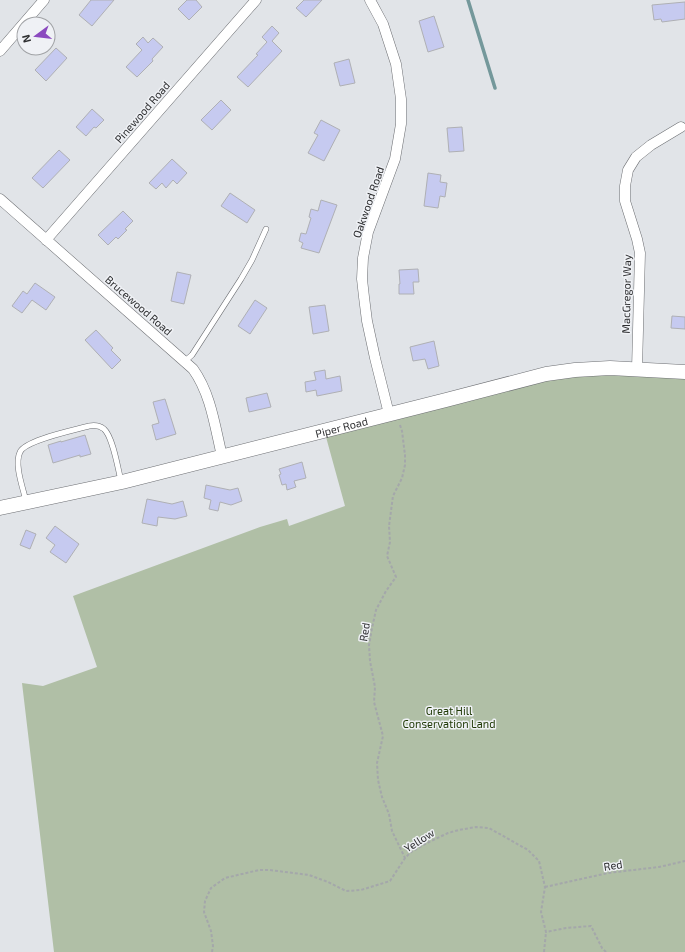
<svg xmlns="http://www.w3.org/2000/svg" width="685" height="952" viewBox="0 0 685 952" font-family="'Exo 2',sans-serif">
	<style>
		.green { fill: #b0bfa6 }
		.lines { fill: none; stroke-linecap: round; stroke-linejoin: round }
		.stream { stroke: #74989b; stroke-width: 3.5 }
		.building { fill: #c6caf0; stroke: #afb0b4 }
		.lane-casing { stroke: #6d6f73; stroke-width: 6 }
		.street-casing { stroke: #6d6f73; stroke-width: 11 }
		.secondary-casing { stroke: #6d6f73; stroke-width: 15 }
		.path { stroke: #a4a7aa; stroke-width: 2; stroke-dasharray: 3 2; stroke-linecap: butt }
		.lane { stroke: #fff; stroke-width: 5 }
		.street { stroke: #fff; stroke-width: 10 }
		.secondary { stroke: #fff; stroke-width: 14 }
		.labels { text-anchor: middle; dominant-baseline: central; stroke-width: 3; stroke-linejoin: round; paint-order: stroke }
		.street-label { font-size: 11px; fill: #2d2e30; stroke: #eff1f5 }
		.park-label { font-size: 11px; fill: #203a06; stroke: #eff1f5 }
	</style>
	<rect width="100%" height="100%" fill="#e1e4e8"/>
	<!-- green -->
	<path class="green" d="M609 372 685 378V952H54L22 683 43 686 97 667 73 596 260 527 287 519 289 526 345 506 326 437 560 377Z"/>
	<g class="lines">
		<!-- stream -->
		<path class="stream" d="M468 0 495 88"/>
	</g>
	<!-- building -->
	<g class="building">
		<path d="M91 0H114L92 26 79 15Z"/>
		<path d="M187 0H196L202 7 189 20 178 9Z"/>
		<path d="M304 0H322L306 17 296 8Z"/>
		<path d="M685 2V19L662 22 661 19 654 20 652 5Z"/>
		<path d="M434 16 444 47 428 52 419 21Z"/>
		<path d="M272 26 279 33 272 41 282 51 248 87 237 77 258 55 256 54 267 42 262 37Z"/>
		<path d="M143 37 148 43 153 38 163 47 152 59 153 61 137 77 126 67 142 50 136 44Z"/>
		<path d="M56 48 67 58 46 81 35 70Z"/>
		<path d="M349 59 355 83 340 86 334 63Z"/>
		<path d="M221 100 231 110 212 130 201 120Z"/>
		<path d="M92 109 104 120 96 128 94 127 86 136 76 127Z"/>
		<path d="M321 120 340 130 324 161 308 153 318 135 314 133Z"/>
		<path d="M462 127 464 151 449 152 447 128Z"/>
		<path d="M59 150 70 160 43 188 32 178Z"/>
		<path d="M172 159 187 173 177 184 173 180 166 188 162 183 156 189 149 183Z"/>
		<path d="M428 173 441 175 440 182 447 183 445 197 440 196 438 208 424 206Z"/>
		<path d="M230 193 255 210 247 223 221 206Z"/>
		<path d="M321 200 337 205 319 253 301 248 303 243 299 241 301 233 306 234 311 218 309 217 311 209 318 211Z"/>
		<path d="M123 211 133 221 125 229 127 230 118 239 116 237 108 245 98 235Z"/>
		<path d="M418 269 419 282H413L414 294H399V284H400L399 270Z"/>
		<path d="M177 272 191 275 184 304 171 301Z"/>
		<path d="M35 283 55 297 46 310 32 300 22 313 12 306 23 291 27 294Z"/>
		<path d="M255 300 267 308 250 334 238 326Z"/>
		<path d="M325 305 329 331 313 334 309 307Z"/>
		<path d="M672 316 685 317V329L671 328Z"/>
		<path d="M96 330 113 348 111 350 121 360 112 369 85 340Z"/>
		<path d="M434 341 439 366 428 369 425 359 413 361 410 347Z"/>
		<path d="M325 370 326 379 340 376 342 391 317 396 316 390 306 392 305 382 316 380 314 372Z"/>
		<path d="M267 393 271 407 249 412 246 398Z"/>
		<path d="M165 399 176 434 156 440 152 425 159 423 153 402Z"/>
		<path d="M85 435 91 454 80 457V455L53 463 48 445 61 441V442Z"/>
		<path d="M302 462 306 478 294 481 296 487 287 490 286 484 282 485 279 475 281 474 279 469Z"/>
		<path d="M206 485 230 490 238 488 242 501 231 505 220 502 218 511 209 509 211 500 204 498Z"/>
		<path d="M147 499 172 504 183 501 187 516 175 519 158 517 157 526 142 523Z"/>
		<path d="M55 526 79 544 66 563 50 552 55 545 46 538Z"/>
		<path d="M26 530 36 534 30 549 20 545Z"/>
	</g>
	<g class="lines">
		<!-- lane casing -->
		<g class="lane-casing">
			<g id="lane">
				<path d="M185 361 192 355 241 279 252 260 266 229"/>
				<path d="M26 501C23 488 14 465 20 452 25 440 75 430 89 426 94 425 99 425 104 429 113 437 118 469 121 481"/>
			</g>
		</g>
		<!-- street casing -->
		<g class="street-casing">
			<g id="street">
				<path d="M370 0 383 24 396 64 401 99V124L395 159 368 232 363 258 362 279 364 297 367 321 375 358 389 414"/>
				<path d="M0 51 44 0"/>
				<path d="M0 199 193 369C211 394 215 427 222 456"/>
				<path d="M46 240 256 0"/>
				<path d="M637 369 640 253 637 239 625 201V186L628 170 636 157 651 145 681 127"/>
			</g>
		</g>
		<!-- secondary casing -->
		<g class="secondary-casing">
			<g id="secondary">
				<path id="s1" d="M0 508 122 482 446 400 546 374 575 370 610 368 685 372"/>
			</g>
		</g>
		<!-- path -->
		<g class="path">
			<path d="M400 425 402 431 405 455V465L402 478 393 496 389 526 390 542 387 556 396 577 386 591 376 610 372 628 369 645 370 661 375 687 374 702 383 736 377 763 378 780 382 797 389 814 392 831 405 858"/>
			<path d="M545 887 608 873 659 867 685 861"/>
			<path d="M212 952 213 946 211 931 204 912 205 901 211 888 225 878 259 870H270L309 875 328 882 346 891 361 890 390 881 405 858 411 852 429 842 448 833 459 830 476 827 489 828 528 850 539 861 545 887 541 912 546 932 566 928 591 926 602 948 606 952"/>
			<path d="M544 952 546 932"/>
		</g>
		<!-- lane -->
		<use href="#lane" class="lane"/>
		<!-- street -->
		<use href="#street" class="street"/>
		<!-- secondary -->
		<use href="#secondary" class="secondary"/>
	</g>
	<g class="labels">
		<!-- street labels -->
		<g class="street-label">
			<text transform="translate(142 112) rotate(-49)">Pinewood Road</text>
			<text transform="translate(368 202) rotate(-71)">Oakwood Road</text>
			<text transform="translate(626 294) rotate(-89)">MacGregor Way</text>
			<text transform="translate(139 305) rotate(41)">Brucewood Road</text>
			<text stroke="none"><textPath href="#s1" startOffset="351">Piper Road</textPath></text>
			<text transform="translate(364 632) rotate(-81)">Red</text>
			<text transform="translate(419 840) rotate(-32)">Yellow</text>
			<text transform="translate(613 865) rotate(-9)">Red</text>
		</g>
		<!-- park labels -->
		<g class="park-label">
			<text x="449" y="710">Great Hill<tspan x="449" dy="13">Conservation Land</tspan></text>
		</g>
	</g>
	<!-- north arrow -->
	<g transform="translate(36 36) rotate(255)"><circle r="19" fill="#eff1f5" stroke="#a1a3a6"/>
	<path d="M0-3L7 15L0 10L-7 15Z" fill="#8b4abf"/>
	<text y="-6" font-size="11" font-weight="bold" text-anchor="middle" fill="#2d2e30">N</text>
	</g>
</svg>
